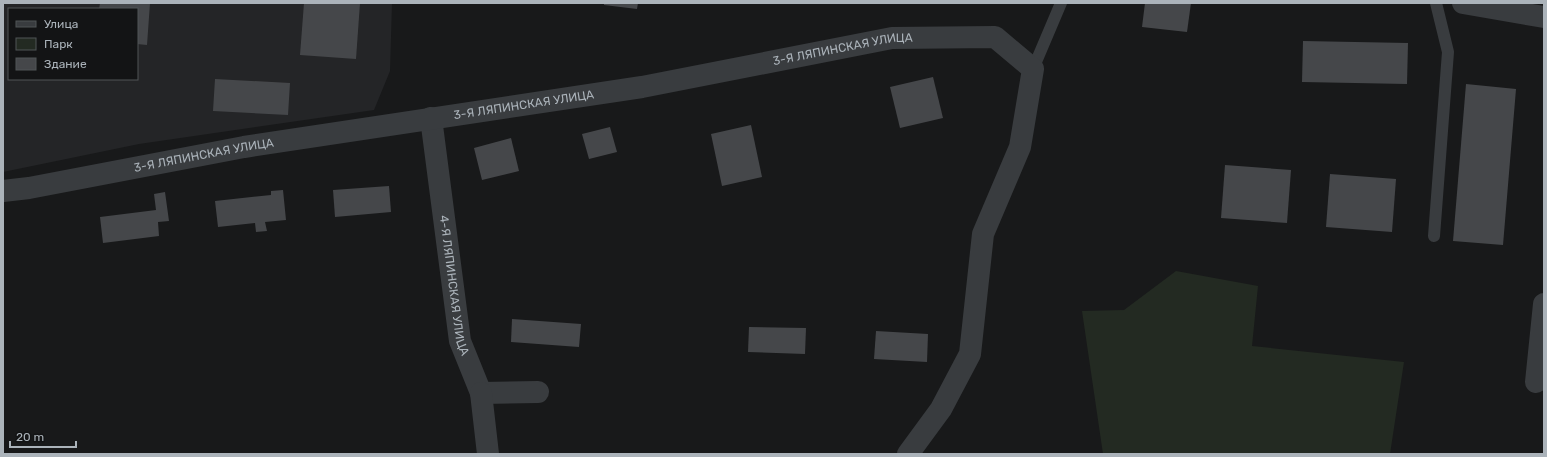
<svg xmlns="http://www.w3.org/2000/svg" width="1547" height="457" viewBox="0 0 1547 457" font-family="Rubik,sans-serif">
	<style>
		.built { fill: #242527; fill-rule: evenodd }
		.green { fill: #232a22 }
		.building { fill: #45474a }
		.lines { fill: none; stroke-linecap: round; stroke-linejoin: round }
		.service { stroke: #393c3f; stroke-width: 12 }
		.minor { stroke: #393c3f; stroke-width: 22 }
		.labels { text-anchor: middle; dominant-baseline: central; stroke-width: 3; stroke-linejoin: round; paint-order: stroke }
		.street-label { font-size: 12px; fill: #abb3ba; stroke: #131415 }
	</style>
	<rect width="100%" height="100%" fill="#18191a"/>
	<!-- built -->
	<path class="built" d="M3 3H392L390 71 374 110 139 144 3 172ZM9 9H137V79H9Z"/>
	<!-- green -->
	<path class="green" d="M1176 271 1258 286 1252 346 1404 362 1390 454H1103L1082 311 1124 310Z"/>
	<!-- building -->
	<g class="building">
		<path d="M100 3H150L147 45 137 44V9H99Z"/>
		<path d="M304 3H360L356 59 300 55Z"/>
		<path d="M604 3H638L637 9 604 5Z"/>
		<path d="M1145 3H1191L1187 32 1142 27Z"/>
		<path d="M1303 41 1408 43 1407 84 1302 82Z"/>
		<path d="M933 77 943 118 900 128 890 87Z"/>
		<path d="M215 79 290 83 288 115 213 111Z"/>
		<path d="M1466 84 1516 89 1503 245 1453 241Z"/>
		<path d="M751 125 762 177 722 186 711 134Z"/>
		<path d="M610 127 617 152 589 159 582 134Z"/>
		<path d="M511 138 519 171 482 180 474 148Z"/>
		<path d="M1225 165 1291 170 1287 223 1221 218Z"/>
		<path d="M1330 174 1396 179 1392 232 1326 227Z"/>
		<path d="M389 186 391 212 335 217 333 190Z"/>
		<path d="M283 190 286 220 265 222 267 231 256 232 255 223 218 227 215 201 271 195V191Z"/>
		<path d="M165 192 169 221 158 222 159 236 103 243 100 217 156 210 154 194Z"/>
		<path d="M512 319 581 324 579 347 511 342Z"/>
		<path d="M749 327 806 328 805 354 748 352Z"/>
		<path d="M876 331 928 334 927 362 874 359Z"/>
	</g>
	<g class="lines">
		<!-- service -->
		<g class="service">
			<path d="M1033 69 1061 3"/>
			<path d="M1434 236 1448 52 1436 3"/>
		</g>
		<!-- minor -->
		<g class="minor">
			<path d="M1463 3 1544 17"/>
			<path id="s1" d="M431 118 460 341 481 393 538 392"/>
			<path id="s2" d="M3 191 29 188 244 147 642 87 892 38 995 37 1033 69 1020 147 983 234 970 354 941 409 908 454"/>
			<path d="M1536 382 1544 304"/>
			<path d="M481 393 488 454"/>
		</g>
	</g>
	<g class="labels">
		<!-- street labels -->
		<g class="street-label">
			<text stroke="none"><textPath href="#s2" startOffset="852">3-Я ЛЯПИНСКАЯ УЛИЦА</textPath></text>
			<text stroke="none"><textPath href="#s2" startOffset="528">3-Я ЛЯПИНСКАЯ УЛИЦА</textPath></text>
			<text stroke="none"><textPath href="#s2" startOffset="204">3-Я ЛЯПИНСКАЯ УЛИЦА</textPath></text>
			<text stroke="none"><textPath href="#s1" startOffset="169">4-Я ЛЯПИНСКАЯ УЛИЦА</textPath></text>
		</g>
	</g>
	<!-- border -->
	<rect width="1547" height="457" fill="none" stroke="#abb3ba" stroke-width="8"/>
	<!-- legend -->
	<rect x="8" y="8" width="130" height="72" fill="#131415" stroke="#505457"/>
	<rect x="16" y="21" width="20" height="6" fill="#393c3f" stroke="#505457"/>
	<text x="44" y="28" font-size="12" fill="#abb3ba">Улица</text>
	<rect x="16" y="38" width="20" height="12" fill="#232a22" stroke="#505457"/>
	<text x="44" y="48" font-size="12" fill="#abb3ba">Парк</text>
	<rect x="16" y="58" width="20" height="12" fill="#45474a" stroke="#505457"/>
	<text x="44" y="68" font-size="12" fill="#abb3ba">Здание</text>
	<!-- scale -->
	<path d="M10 441v6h66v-6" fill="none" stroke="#abb3ba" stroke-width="2"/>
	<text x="16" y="441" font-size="12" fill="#abb3ba" stroke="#131415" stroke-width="3" paint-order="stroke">20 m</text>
</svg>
